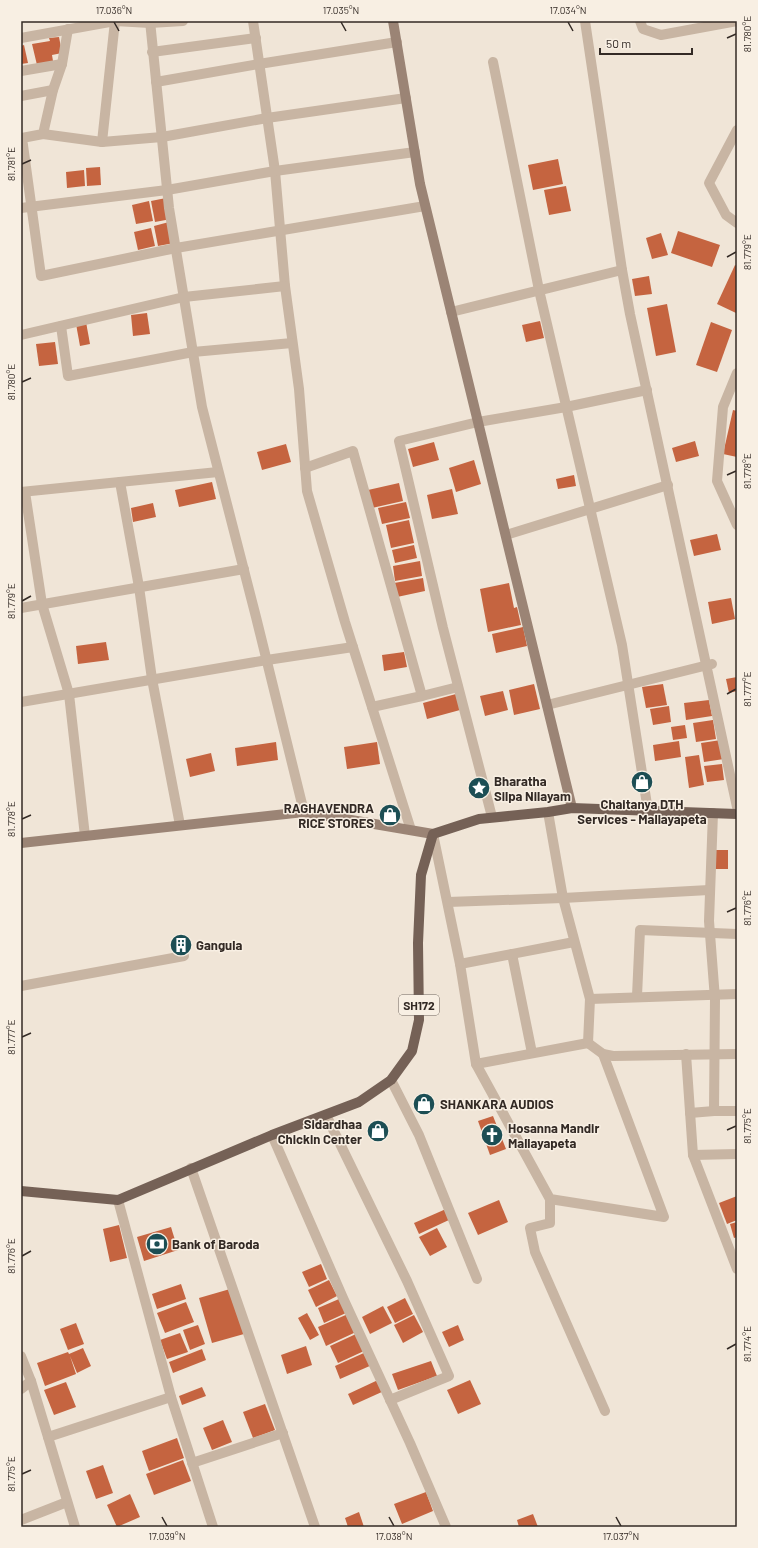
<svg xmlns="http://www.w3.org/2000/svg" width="758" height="1548" viewBox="0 0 758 1548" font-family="Barlow,sans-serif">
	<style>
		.building { fill: #c56440 }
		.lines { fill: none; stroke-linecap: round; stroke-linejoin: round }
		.street { stroke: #c8b5a3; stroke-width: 10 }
		.secondary { stroke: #9b8475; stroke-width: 10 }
		.primary { stroke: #756156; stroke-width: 10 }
		.ticks { fill: none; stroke: #332a25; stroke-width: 1.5 }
		.labels { text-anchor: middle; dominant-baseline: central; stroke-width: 3; stroke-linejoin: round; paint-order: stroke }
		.shield { fill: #f8efe3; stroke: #6e655e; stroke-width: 1 }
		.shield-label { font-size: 12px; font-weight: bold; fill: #332a25 }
		.poi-label { font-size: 13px; font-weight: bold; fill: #332a25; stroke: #f8efe3; text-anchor: start }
		.neatline { fill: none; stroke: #332a25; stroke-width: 1.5 }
		.ticks-label { font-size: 10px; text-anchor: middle; fill: #332a25 }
	</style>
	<rect width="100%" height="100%" fill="#f0e5d7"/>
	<!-- building -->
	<g class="building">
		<path d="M59 37 62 53 52 55 53 61 37 65 32 44 50 41 49 38Z"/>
		<path d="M24 45 28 63 21 64V46Z"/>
		<path d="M558 159 563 184 533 190 528 165Z"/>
		<path d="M100 167 101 185 87 186 86 168Z"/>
		<path d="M84 170 85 186 67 188 66 172Z"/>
		<path d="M566 186 571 211 549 215 544 190Z"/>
		<path d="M166 198 171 219 155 222 151 201Z"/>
		<path d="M149 201 153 221 136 224 132 205Z"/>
		<path d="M169 222 174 243 158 246 154 226Z"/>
		<path d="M151 228 155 246 138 250 134 232Z"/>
		<path d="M678 231 720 245 712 267 671 253Z"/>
		<path d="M661 233 668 255 652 259 646 238Z"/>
		<path d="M735 265 737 266V310L736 313 717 304Z"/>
		<path d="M649 276 652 294 635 296 632 279Z"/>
		<path d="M667 304 676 352 656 356 647 308Z"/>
		<path d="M147 313 150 334 133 336 131 315Z"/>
		<path d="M540 321 544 338 526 342 522 325Z"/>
		<path d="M86 322 90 344 80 346 76 324Z"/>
		<path d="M711 322 732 330 717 372 696 365Z"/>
		<path d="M55 342 58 364 39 366 36 344Z"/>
		<path d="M733 410 737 411V457L723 454Z"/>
		<path d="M695 441 699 456 676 462 672 448Z"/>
		<path d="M434 442 439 460 413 467 408 449Z"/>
		<path d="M286 444 291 462 262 470 257 452Z"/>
		<path d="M474 460 481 484 456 492 449 468Z"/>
		<path d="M574 475 576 486 558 489 556 479Z"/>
		<path d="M212 482 216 499 179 507 175 490Z"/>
		<path d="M399 483 403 501 372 508 368 490Z"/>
		<path d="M452 489 458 514 432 519 427 495Z"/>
		<path d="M406 502 410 518 382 524 378 508Z"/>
		<path d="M153 503 156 517 133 522 131 508Z"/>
		<path d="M409 520 414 543 391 548 386 525Z"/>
		<path d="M717 534 721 550 694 556 690 540Z"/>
		<path d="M414 545 417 558 395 563 392 550Z"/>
		<path d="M420 561 422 576 395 581 393 566Z"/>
		<path d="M423 578 425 591 397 597 394 583Z"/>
		<path d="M509 583 514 608 517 607 521 625 488 632 480 589Z"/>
		<path d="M731 598 735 619 712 624 708 602Z"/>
		<path d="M523 627 527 646 496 653 492 634Z"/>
		<path d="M106 642 109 660 78 664 76 646Z"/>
		<path d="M404 652 407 667 384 671 382 655Z"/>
		<path d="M737 677V691L729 693 726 679Z"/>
		<path d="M534 684 540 709 514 715 509 690Z"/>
		<path d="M663 684 667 705 646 708 642 687Z"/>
		<path d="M503 691 508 710 485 716 480 696Z"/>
		<path d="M456 694 460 710 427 719 423 703Z"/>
		<path d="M709 700 712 716 686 720 684 703Z"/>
		<path d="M669 706 671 722 653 725 650 709Z"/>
		<path d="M713 720 716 739 696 742 693 723Z"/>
		<path d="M685 725 687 738 673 740 671 727Z"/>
		<path d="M721 740 724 759 704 762 701 743Z"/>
		<path d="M679 741 681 757 655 761 653 745Z"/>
		<path d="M276 742 278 760 237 766 235 748Z"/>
		<path d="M377 742 380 764 347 769 344 747Z"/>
		<path d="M211 753 215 771 190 777 186 759Z"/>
		<path d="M699 755 704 785 689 788 685 757Z"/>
		<path d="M722 764 724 780 707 782 704 766Z"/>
		<rect x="713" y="850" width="15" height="19"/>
		<path d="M176 938H185L186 953 178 952Z"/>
		<path d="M493 1116 506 1149 490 1155 478 1121Z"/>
		<path d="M737 1196V1220L727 1224 719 1203Z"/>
		<path d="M499 1200 508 1222 478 1235 468 1213Z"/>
		<path d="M446 1209 451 1219 419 1234 414 1223Z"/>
		<path d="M737 1222V1237L734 1238 730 1224Z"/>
		<path d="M119 1225 127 1258 110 1262 103 1229Z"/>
		<path d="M171 1227 178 1250 144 1261 137 1237Z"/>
		<path d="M437 1228 447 1247 430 1256 419 1237Z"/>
		<path d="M321 1264 327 1279 309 1287 302 1272Z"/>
		<path d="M329 1280 337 1296 316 1307 308 1290Z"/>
		<path d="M181 1284 186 1299 157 1309 152 1294Z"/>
		<path d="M230 1289 244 1334 212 1343 199 1298Z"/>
		<path d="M405 1298 413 1314 395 1323 387 1307Z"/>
		<path d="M339 1299 346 1313 324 1323 318 1308Z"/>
		<path d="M186 1302 194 1322 165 1333 157 1313Z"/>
		<path d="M383 1306 392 1323 370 1334 362 1317Z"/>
		<path d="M307 1313 319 1335 310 1340 298 1318Z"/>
		<path d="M348 1314 356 1332 326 1346 318 1327Z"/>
		<path d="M414 1315 423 1332 403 1343 394 1325Z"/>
		<path d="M76 1323 84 1344 68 1350 60 1329Z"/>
		<path d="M198 1325 205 1344 190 1350 183 1330Z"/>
		<path d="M458 1325 464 1340 449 1347 442 1332Z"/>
		<path d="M180 1333 188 1352 167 1359 160 1340Z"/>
		<path d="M356 1334 364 1351 338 1363 330 1346Z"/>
		<path d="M306 1346 312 1365 287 1374 281 1355Z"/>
		<path d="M83 1348 91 1366 77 1373 70 1356 76 1374 45 1386 37 1363 68 1352 69 1354Z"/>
		<path d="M202 1349 206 1360 173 1373 169 1362Z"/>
		<path d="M366 1352 372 1365 340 1379 335 1366Z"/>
		<path d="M431 1361 437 1376 398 1390 392 1374Z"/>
		<path d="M378 1380 384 1391 353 1405 348 1394Z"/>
		<path d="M470 1380 481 1404 458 1414 447 1390Z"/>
		<path d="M66 1382 76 1407 54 1415 44 1390Z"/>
		<path d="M202 1387 206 1396 182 1405 179 1396Z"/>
		<path d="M265 1404 275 1430 253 1438 243 1412Z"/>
		<path d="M223 1420 232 1442 212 1450 203 1428Z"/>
		<path d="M177 1438 184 1458 149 1471 142 1451Z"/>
		<path d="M183 1460 191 1481 154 1495 146 1474Z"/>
		<path d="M103 1465 113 1493 96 1499 86 1471Z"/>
		<path d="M426 1492 433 1511 402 1524 394 1504Z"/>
		<path d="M130 1494 140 1517 117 1527 107 1505Z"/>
		<path d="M359 1512 364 1527H348L345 1518Z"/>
		<path d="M533 1514 538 1527H519L517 1520Z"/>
	</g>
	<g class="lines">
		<!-- street -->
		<g class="street">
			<path d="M150 21 169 208 202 407 256 617 304 812"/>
			<path d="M253 21 275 171 285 286 299 389 307 491 345 622 411 830"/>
			<path d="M585 21 622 270 630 314 737 807"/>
			<path d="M640 21 643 29 661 35 737 21"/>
			<path d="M68 29 62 64 53 90 43 134 22 138 41 276 176 248 425 206"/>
			<path d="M21 38 115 21 150 23 183 21"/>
			<path d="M152 52 256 38"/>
			<path d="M493 62 539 290 622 645 648 811"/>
			<path d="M21 71 62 64"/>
			<path d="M156 82 259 64 397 42"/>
			<path d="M21 96 53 90"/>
			<path d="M737 130 709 183 726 215 737 223"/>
			<path d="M43 134 102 142 162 137 267 118 406 98"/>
			<path d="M102 142 115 21"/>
			<path d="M21 208 167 190 275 171 415 152"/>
			<path d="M451 312 622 270"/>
			<path d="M61 326 68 376 193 352 292 343"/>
			<path d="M21 335 184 297 285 286"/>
			<path d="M737 373 723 407 717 481 737 525"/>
			<path d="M305 468 353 451 422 696 372 707"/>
			<path d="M120 482 139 587 152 679 180 825"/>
			<path d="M21 492 218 472"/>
			<path d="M25 492 42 604 69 694 85 836"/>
			<path d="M506 535 668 485"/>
			<path d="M21 608 244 569"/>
			<path d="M422 696 458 687"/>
			<path d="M21 702 267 660 353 647"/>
			<path d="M547 705 712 664"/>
			<path d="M713 813 709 921 715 999 714 1111"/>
			<path d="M492 817 443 628 399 441 478 422 566 407 647 390"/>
			<path d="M433 834 460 964 476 1064 588 1043 590 999 563 898 548 812"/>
			<path d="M448 902 563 898 709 890"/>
			<path d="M512 954 532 1053"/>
			<path d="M460 964 574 942"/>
			<path d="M21 986 184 956"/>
			<path d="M637 996 640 930 737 934"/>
			<path d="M590 999 737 994"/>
			<path d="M588 1043 603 1054 613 1056 737 1054"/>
			<path d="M686 1054 693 1155 737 1269"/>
			<path d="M476 1064 550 1199 664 1217 603 1054"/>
			<path d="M391 1080 419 1135 477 1279"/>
			<path d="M690 1113 714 1111H737"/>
			<path d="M326 1115 407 1281 449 1376 390 1400"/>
			<path d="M272 1135 343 1298 410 1443 446 1527"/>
			<path d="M693 1155 737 1154"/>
			<path d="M191 1168 315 1527"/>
			<path d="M550 1199V1223L530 1228 535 1252 605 1411"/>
			<path d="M118 1200 171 1397 213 1527"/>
			<path d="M21 1356 31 1381"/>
			<path d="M21 1389 31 1381 48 1437"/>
			<path d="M192 1463 283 1433"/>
			<path d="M21 1520 67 1502"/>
			<path d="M75 1527 48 1437 171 1397"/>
		</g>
		<!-- secondary -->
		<g class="secondary">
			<path d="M393 21 420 184 572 808"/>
			<path d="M21 843 304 812 433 834"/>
		</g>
		<!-- primary -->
		<path class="primary" d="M21 1191 118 1200 272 1135 359 1102 391 1080 412 1051 419 1020 418 943 421 875 433 834 479 819 548 812 572 808 737 814"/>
	</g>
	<!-- ticks -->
	<path class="ticks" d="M114 22 119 31M341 22 346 31M568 22 573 31M727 38 736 34M22 164 31 160M727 257 736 252M22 382 31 378M727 475 736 471M22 601 31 596M727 694 736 689M22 819 31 815M727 912 736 908M22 1037 31 1033M727 1130 736 1126M22 1256 31 1251M727 1349 736 1344M22 1474 31 1470M162 1517 167 1526M389 1517 394 1526M616 1517 621 1526"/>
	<!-- icons -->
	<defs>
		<g id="shop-disc" transform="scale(1.15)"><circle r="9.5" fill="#1c4e54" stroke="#f8efe3"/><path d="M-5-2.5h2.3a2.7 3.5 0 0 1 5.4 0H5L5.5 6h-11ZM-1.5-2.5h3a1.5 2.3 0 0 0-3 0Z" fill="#fff"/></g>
		<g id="sight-disc" transform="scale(1.15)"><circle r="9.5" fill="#1c4e54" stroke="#f8efe3"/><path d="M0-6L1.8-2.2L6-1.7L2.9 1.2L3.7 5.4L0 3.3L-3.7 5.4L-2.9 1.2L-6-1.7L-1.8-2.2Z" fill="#fff"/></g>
		<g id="building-disc" transform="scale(1.15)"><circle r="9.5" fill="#1c4e54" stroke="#f8efe3"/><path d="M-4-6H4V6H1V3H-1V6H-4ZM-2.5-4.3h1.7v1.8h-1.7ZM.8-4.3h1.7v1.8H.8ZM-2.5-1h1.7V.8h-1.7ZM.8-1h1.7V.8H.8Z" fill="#fff"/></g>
		<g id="church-disc" transform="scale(1.15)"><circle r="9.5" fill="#1c4e54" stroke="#f8efe3"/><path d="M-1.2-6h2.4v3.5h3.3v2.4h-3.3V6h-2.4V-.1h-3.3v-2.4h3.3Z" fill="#fff"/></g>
		<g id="bank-disc" transform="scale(1.15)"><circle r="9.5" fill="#1c4e54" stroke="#f8efe3"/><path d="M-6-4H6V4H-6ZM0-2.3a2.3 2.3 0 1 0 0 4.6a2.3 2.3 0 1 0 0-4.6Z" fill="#fff"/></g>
	</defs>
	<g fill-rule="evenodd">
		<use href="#shop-disc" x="642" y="782"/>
		<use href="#sight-disc" x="479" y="788"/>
		<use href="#shop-disc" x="390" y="815"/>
		<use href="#building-disc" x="181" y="945"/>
		<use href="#shop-disc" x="424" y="1104"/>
		<use href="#shop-disc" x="378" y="1131"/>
		<use href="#church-disc" x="492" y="1135"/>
		<use href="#bank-disc" x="157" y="1244"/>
	</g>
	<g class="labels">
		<!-- shield labels -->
		<rect class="shield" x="399" y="995" width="40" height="20" rx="3"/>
		<g class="shield-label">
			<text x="419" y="1005">SH172</text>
		</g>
		<!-- poi labels -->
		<g class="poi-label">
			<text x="494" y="781">Bharatha<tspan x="494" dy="15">Silpa Nilayam</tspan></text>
			<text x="642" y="804" text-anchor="middle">Chaitanya DTH<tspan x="642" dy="15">Services - Mallayapeta</tspan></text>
			<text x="374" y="808" text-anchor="end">RAGHAVENDRA<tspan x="374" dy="15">RICE STORES</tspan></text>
			<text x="196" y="945">Gangula</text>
			<text x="440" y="1104">SHANKARA AUDIOS</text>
			<text x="362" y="1124" text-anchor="end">Sidardhaa<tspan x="362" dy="15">Chickin Center</tspan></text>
			<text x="508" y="1128">Hosanna Mandir<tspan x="508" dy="15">Mallayapeta</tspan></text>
			<text x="172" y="1244">Bank of Baroda</text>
		</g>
	</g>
	<!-- border -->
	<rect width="758" height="1548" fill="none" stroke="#f8efe3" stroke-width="44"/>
	<!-- scale -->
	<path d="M600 48v6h92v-6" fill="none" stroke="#332a25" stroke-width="2"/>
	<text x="606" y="48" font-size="12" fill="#332a25" stroke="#f8efe3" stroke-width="3" paint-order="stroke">50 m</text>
	<rect x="22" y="22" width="714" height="1504" class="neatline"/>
	<g class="ticks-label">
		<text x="114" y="14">17.036°N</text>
		<text x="341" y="14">17.035°N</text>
		<text x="568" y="14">17.034°N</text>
		<text transform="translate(747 34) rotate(-90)" y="4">81.780°E</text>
		<text transform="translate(11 164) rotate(-90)" y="4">81.781°E</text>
		<text transform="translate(747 252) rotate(-90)" y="4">81.779°E</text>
		<text transform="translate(11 382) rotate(-90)" y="4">81.780°E</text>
		<text transform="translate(747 471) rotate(-90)" y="4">81.778°E</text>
		<text transform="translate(11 601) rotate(-90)" y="4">81.779°E</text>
		<text transform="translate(747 689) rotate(-90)" y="4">81.777°E</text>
		<text transform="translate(11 819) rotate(-90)" y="4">81.778°E</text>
		<text transform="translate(747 908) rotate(-90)" y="4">81.776°E</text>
		<text transform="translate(11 1037) rotate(-90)" y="4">81.777°E</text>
		<text transform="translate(747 1126) rotate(-90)" y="4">81.775°E</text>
		<text transform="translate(11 1256) rotate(-90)" y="4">81.776°E</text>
		<text transform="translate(747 1344) rotate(-90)" y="4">81.774°E</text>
		<text transform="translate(11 1474) rotate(-90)" y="4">81.775°E</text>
		<text x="167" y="1540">17.039°N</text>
		<text x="394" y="1540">17.038°N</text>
		<text x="621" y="1540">17.037°N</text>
	</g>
</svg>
